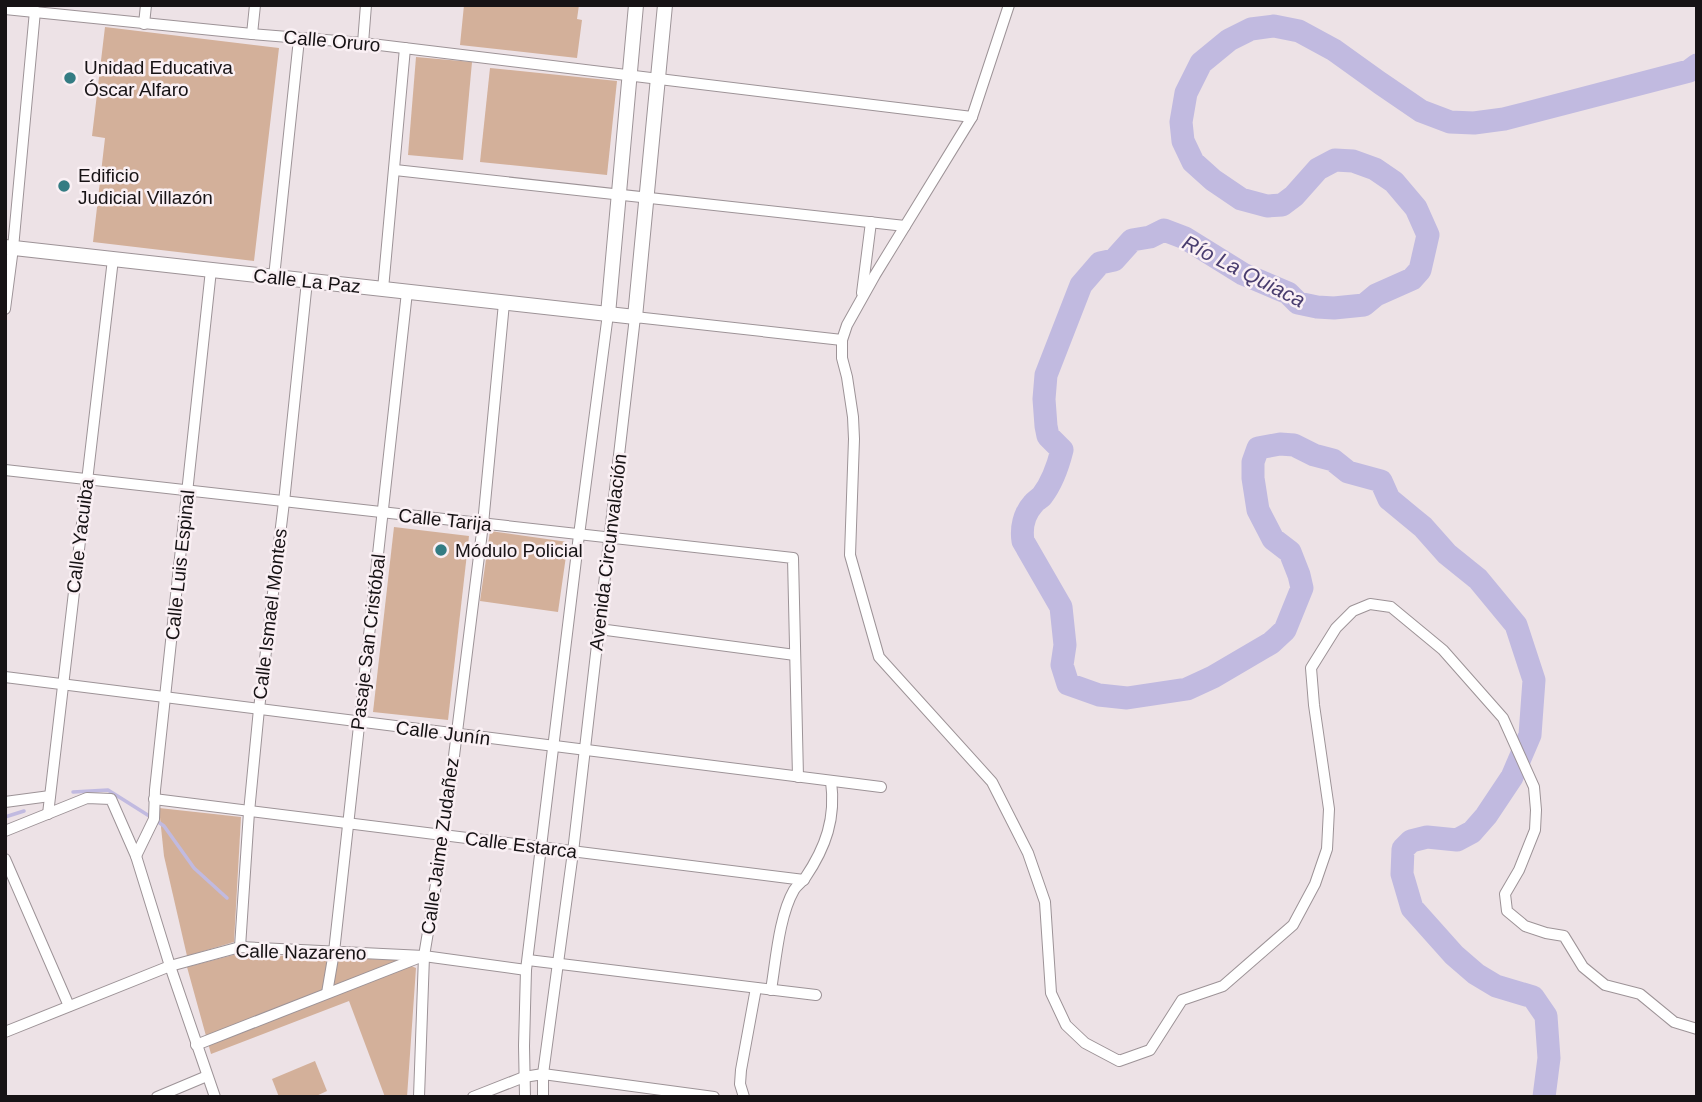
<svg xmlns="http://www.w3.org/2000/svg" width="1702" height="1102" viewBox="0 0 1702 1102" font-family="Arial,sans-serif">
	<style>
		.green { fill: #d3b09a }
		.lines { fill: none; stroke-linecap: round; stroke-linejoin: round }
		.stream { stroke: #c1bae0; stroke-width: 3.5 }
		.river { stroke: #c1bae0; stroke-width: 23 }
		.minor-casing { stroke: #9d9397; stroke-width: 12 }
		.tertiary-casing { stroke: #9d9397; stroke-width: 16 }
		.minor { stroke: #fff; stroke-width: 10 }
		.tertiary { stroke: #fff; stroke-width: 14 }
		.poi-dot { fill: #347c83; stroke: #faf0f4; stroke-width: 2.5 }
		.labels { text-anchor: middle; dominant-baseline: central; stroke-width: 5; stroke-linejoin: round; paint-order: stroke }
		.street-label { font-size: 19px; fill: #171315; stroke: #faf0f4 }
		.poi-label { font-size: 19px; fill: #171315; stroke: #faf0f4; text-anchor: start }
		.water-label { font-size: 21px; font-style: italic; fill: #483c6e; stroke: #faf0f4 }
	</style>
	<rect width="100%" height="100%" fill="#ede2e6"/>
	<!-- green -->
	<g class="green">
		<path d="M464 5H579L577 19 582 20 577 58 460 45Z"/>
		<path d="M105 27 279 48 254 261 93 242 105 138 92 136Z"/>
		<path d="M416 57 472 62 463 160 408 155Z"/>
		<path d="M490 68 617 81 607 175 480 162Z"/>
		<path d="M394 527 469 536 448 720 373 712Z"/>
		<path d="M490 531 568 542 558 612 480 601Z"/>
		<path d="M159 808 241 817 234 942 187 956 164 856Z"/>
		<path d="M237 954 396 960 416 968 407 1097H385L349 1001 211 1054 187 967Z"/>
		<path d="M315 1061 327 1091 314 1097H279L272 1079Z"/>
	</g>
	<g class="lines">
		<!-- stream -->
		<g class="stream">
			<path d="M73 792 108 790 154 819 164 826 194 868 227 898"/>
			<path d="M5 817 24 811"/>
		</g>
		<!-- river -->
		<path class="river" d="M1544 1097 1549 1058 1546 1016 1533 997 1496 986 1476 974 1454 955 1412 908 1402 874 1403 849 1411 841 1427 837 1457 840 1472 832 1486 816 1512 777 1530 735 1534 680 1516 625 1478 579 1447 554 1423 527 1389 499 1381 481 1348 472 1333 460 1314 455 1294 445 1280 444 1258 448 1253 462V478L1258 510 1273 539 1290 552 1299 575 1302 588 1285 630 1271 643 1213 677 1187 689 1127 698 1099 695 1068 684 1062 665 1065 645 1061 607 1023 541C1021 528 1024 514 1033 504 1035 501 1039 499 1042 496 1052 483 1058 466 1062 450L1048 436 1046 426 1044 399 1046 375 1081 285 1100 263 1114 260 1132 240 1150 237 1164 230 1185 238 1243 274 1288 293 1298 303 1317 307 1334 308 1364 305 1376 295 1412 279 1420 270 1428 235 1416 208 1394 182 1375 169 1353 161 1335 160 1318 169 1294 196 1282 205 1267 206 1241 199 1213 180 1193 162 1183 141 1181 122 1186 93 1201 63 1229 40 1251 29 1274 26 1299 31 1334 50 1380 83 1421 111 1450 122 1474 123 1504 119 1689 71 1697 65"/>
		<!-- minor casing -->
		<g class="minor-casing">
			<g id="minor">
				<path d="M1009 5 972 117 875 275 847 325 842 340V358L847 377 853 417 854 439 850 555 879 657 992 782 1028 853 1045 902 1051 993 1066 1025 1085 1043 1119 1061 1150 1050 1182 1000 1223 986 1293 925 1315 884 1327 849 1329 809 1314 705 1311 668 1336 628 1353 611 1370 604 1391 607 1443 650 1503 718 1534 787 1536 810 1535 830 1519 870 1505 894 1507 911 1525 926 1546 933 1564 936 1583 967 1605 985 1640 994 1674 1022 1697 1029"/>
				<path d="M5 9 252 34 363 43 972 117"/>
				<path d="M144 24 146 5"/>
				<path d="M252 34 255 5"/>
				<path d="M363 43 366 5"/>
				<path d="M395 170 905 226"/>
				<path d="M274 277 299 39"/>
				<path d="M383 289 405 48"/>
				<path d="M862 293 871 222"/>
				<path d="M5 309 13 248 35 11"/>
				<path d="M5 470 793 558 798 777"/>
				<path d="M599 629 795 655"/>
				<path d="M5 677 881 787"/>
				<path d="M154 799 804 880"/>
				<path d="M5 802 50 796"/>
				<path d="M48 814 113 259"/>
				<path d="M5 831 87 798 111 799 136 856 170 966 215 1097"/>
				<path d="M136 856 154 819 155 790 211 270"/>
				<path d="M5 859 69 1006"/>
				<path d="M240 947 249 812 259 709 284 502 307 281"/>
				<path d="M528 960 816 995"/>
				<path d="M771 990C776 960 779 916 794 890 797 885 802 882 805 878 826 847 836 818 831 781"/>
				<path d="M327 993 334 952 407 292"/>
				<path d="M5 1032 170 966 240 947 424 956 526 970"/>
				<path d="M196 1045 418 958"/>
				<path d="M157 1097 207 1076"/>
				<path d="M419 1097 424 956 444 836 483 524 504 303"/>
				<path d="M473 1097 524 1077 543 1074 714 1097"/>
				<path d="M525 1097 524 1046 526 970 579 535 608 314"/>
				<path d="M543 1097V1074L573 852 635 317 842 340"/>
				<path d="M744 1097 740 1084 741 1070 756 988"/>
			</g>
		</g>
		<!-- tertiary casing -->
		<g class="tertiary-casing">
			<g id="tertiary">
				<path d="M5 247 635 317 665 5"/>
				<path d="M608 314 636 5"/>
			</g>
		</g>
		<!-- minor -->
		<use href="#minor" class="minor"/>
		<!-- tertiary -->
		<use href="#tertiary" class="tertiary"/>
	</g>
	<!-- markers -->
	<g class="poi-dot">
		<circle cx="70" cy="78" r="7"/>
		<circle cx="64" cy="186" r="7"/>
		<circle cx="441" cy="550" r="7"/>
	</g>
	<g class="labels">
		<!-- street labels -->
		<g class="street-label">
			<text transform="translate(332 41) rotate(5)">Calle Oruro</text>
			<text transform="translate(307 281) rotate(6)">Calle La Paz</text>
			<text transform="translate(445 520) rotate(6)">Calle Tarija</text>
			<text transform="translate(80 536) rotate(-83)">Calle Yacuiba</text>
			<text transform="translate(608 552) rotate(-83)">Avenida Circunvalación</text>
			<text transform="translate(180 565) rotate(-84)">Calle Luis Espinal</text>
			<text transform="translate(270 614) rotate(-83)">Calle Ismael Montes</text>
			<text transform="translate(368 642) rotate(-83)">Pasaje San Cristóbal</text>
			<text transform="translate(443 733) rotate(7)">Calle Junín</text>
			<text transform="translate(521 845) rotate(7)">Calle Estarca</text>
			<text transform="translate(440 846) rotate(-82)">Calle Jaime Zudañez</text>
			<text transform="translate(301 952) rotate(1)">Calle Nazareno</text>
		</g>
		<!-- poi labels -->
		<g class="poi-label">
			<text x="84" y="67">Unidad Educativa<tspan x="84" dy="22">Óscar Alfaro</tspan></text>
			<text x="78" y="175">Edificio<tspan x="78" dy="22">Judicial Villazón</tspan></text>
			<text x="455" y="550">Módulo Policial</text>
		</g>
		<!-- water labels -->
		<g class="water-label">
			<text transform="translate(1244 271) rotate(27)">Río La Quiaca</text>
		</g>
	</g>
	<!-- border -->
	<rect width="1702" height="1102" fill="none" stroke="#171315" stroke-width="14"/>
</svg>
